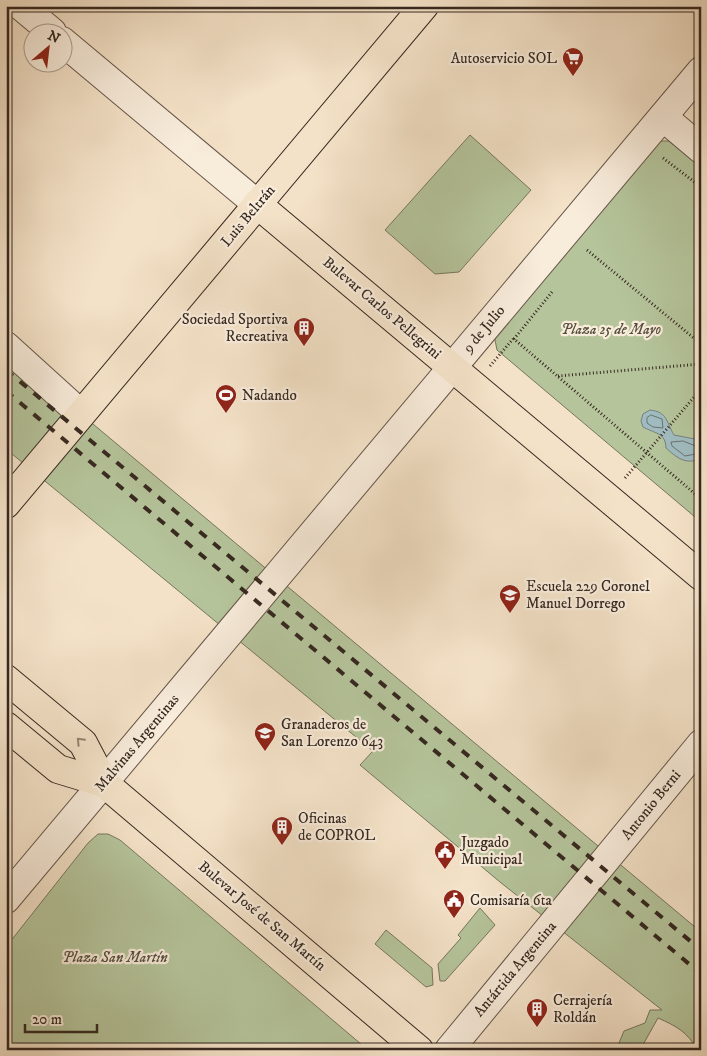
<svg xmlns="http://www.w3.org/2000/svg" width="707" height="1056" viewBox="0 0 707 1056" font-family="'IM FELL DW Pica',serif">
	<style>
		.green { fill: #b5c49b; stroke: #76765e }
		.water { fill: #a0bcc0; stroke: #768180 }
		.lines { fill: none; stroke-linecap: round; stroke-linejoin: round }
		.shore { stroke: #6b7270; stroke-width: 1 }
		.minor-casing { stroke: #66564a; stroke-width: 30 }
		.major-casing { stroke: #362820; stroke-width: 30 }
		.path { stroke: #362820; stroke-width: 3; stroke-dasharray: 1 2.5; stroke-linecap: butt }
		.minor { stroke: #f8ecdb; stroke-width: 28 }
		.major { stroke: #f4e2c8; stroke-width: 28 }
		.rail { stroke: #362820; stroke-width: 4; stroke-dasharray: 9 9; stroke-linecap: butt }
		.oneway { stroke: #958574 }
		.labels { text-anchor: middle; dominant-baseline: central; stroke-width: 4.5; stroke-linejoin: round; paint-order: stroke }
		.poi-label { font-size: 15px; fill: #362820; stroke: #f8ecdb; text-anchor: start }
		.street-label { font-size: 15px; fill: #362820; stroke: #f8ecdb }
		.park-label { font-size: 15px; font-style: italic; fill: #564f3f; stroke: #f8ecdb }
	</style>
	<rect width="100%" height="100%" fill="#f4e2c8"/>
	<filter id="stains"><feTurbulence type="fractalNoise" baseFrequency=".004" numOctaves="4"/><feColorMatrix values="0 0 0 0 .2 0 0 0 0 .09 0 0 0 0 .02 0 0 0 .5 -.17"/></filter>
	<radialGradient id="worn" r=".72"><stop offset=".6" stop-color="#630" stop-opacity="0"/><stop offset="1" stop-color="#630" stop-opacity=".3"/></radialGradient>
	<!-- green -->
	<g class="green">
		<path d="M470 135 531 190 459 272 435 274 385 230Z"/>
		<path d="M653 141H669L701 167V522L497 350 493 330Z"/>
		<path d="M6 346 81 414 701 932V1050H697C688 1032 676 1026 658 1018L640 1050H620L619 1043 624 1031 645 1023 650 1010H662L500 882 360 765 373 751 6 449Z"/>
		<path d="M98 834H108L120 840 368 1050H6V947L88 843Z"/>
		<path d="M480 908 495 925 445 981H440L438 964 461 938 458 935Z"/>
		<path d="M386 930 432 968 433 985 426 987 375 944Z"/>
	</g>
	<!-- water -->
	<path class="water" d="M650 410C668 412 666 422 674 435L695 439 701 445 699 459C685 465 676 457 666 448 666 433 654 433 643 427L641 421 643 414Z"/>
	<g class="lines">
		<!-- shore -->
		<g class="shore">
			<path d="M651 415 662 419 663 428 653 427 647 423V418Z"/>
			<path d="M701 448 683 441 671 442 672 446 685 456 701 453"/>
		</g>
		<!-- minor casing -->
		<g class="minor-casing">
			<g id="minor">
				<path d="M21 6 52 32"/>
				<path d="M62 41 257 204"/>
				<path d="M663 117 701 149"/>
				<path d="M6 346 81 414"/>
				<path d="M6 899 701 71"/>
				<path d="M449 1050 701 744"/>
			</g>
		</g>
		<!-- major casing -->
		<g class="major-casing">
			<g id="major">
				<path d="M257 204 701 576"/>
				<path d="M6 504 424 6"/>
				<path d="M6 679 83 743 104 783 419 1050"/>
				<path d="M6 726 58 769 104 783"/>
			</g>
		</g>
		<!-- path -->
		<g class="path">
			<path d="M663 158 701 187"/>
			<path d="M587 250 701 344"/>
			<path d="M552 292 514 339 701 499"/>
			<path d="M490 366 513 339"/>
			<path d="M558 376 701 364"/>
			<path d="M625 478 701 389"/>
		</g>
		<!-- minor -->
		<use href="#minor" class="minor"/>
		<!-- major -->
		<use href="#major" class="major"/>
		<!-- rail -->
		<g class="rail">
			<path d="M6 370 701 950"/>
			<path d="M6 391 701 974"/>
		</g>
	</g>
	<!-- one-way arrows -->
	<defs><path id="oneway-chevron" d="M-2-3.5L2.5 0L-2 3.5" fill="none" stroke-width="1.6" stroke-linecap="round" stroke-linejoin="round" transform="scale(1.25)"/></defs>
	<use class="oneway" href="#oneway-chevron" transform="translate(80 741) rotate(-134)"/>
	<!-- icons -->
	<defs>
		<g id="supermarket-pin" transform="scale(1.125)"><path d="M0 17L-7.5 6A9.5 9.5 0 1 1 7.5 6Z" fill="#8f2418" stroke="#f8ecdb"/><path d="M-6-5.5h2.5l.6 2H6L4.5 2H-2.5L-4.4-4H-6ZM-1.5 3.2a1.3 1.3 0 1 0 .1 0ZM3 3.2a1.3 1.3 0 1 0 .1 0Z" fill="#fff"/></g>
		<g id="building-pin" transform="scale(1.125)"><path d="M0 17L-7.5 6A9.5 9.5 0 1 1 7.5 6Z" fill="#8f2418" stroke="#f8ecdb"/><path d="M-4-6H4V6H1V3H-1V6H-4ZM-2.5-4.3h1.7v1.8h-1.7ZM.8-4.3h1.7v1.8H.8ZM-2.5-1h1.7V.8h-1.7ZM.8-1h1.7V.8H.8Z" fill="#fff"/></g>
		<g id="stadium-pin" transform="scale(1.125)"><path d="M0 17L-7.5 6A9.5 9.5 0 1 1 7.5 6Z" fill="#8f2418" stroke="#f8ecdb"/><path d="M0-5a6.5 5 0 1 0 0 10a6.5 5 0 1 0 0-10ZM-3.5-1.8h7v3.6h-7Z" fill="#fff"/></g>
		<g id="school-pin" transform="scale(1.125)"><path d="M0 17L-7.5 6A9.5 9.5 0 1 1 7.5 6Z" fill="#8f2418" stroke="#f8ecdb"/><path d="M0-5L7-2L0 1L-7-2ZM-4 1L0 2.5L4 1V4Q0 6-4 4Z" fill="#fff"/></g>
		<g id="civic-pin" transform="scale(1.125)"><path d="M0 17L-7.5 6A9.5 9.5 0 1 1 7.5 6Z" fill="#8f2418" stroke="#f8ecdb"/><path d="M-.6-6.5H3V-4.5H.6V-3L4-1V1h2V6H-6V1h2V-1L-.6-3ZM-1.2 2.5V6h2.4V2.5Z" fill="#fff"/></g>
	</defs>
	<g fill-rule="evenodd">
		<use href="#supermarket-pin" x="573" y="58"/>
		<use href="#building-pin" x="304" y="328"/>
		<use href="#stadium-pin" x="226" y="395"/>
		<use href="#school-pin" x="510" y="595"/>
		<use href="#school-pin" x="265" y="733"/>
		<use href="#building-pin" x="282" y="827"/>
		<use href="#civic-pin" x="445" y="851"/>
		<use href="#civic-pin" x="454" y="900"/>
		<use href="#building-pin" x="537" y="1009"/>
	</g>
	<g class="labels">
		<!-- poi labels -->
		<g class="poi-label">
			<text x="557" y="58" text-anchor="end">Autoservicio SOL</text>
			<text x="288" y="319" text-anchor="end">Sociedad Sportiva<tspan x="288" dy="17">Recreativa</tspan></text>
			<text x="242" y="395">Nadando</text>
			<text x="526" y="586">Escuela 229 Coronel<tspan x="526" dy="17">Manuel Dorrego</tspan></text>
			<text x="281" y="724">Granaderos de<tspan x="281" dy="17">San Lorenzo 643</tspan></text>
			<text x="298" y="818">Oficinas<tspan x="298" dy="17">de COPROL</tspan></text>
			<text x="461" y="842">Juzgado<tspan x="461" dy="17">Municipal</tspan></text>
			<text x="470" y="900">Comisaría 6ta</text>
			<text x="553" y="1000">Cerrajería<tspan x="553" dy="17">Roldán</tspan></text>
		</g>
		<!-- street labels -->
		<g class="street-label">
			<text transform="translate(248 216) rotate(-50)">Luis Beltrán</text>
			<text transform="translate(382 308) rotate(40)">Bulevar Carlos Pellegrini</text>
			<text transform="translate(484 329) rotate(-50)">9 de Julio</text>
			<text transform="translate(137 743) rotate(-50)">Malvinas Argentinas</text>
			<text transform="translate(651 805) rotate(-51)">Antonio Berni</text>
			<text transform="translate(262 916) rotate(40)">Bulevar José de San Martín</text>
			<text transform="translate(515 969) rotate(-50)">Antártida Argentina</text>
		</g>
		<!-- park labels -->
		<g class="park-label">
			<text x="611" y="329">Plaza 25 de Mayo</text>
			<text x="115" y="957">Plaza San Martín</text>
		</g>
	</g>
	<!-- margin -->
	<rect width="707" height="1056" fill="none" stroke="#f4e2c8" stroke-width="25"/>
	<rect x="8" y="8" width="692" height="1041" fill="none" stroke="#362820" stroke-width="2.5"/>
	<rect x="12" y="12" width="682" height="1031" fill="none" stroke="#362820"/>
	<!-- north arrow -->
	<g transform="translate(48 48) rotate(28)"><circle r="24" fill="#f8ecdb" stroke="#aa9e90"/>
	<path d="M0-4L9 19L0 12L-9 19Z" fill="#8f2418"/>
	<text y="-8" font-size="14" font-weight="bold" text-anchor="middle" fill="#362820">N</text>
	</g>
	<!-- scale -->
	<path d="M25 1024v8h72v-8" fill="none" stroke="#362820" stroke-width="2.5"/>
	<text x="32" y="1024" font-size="15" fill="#362820" stroke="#f8ecdb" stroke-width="4" paint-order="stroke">20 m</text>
	<rect width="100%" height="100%" filter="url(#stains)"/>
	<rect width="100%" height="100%" fill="url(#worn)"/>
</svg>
